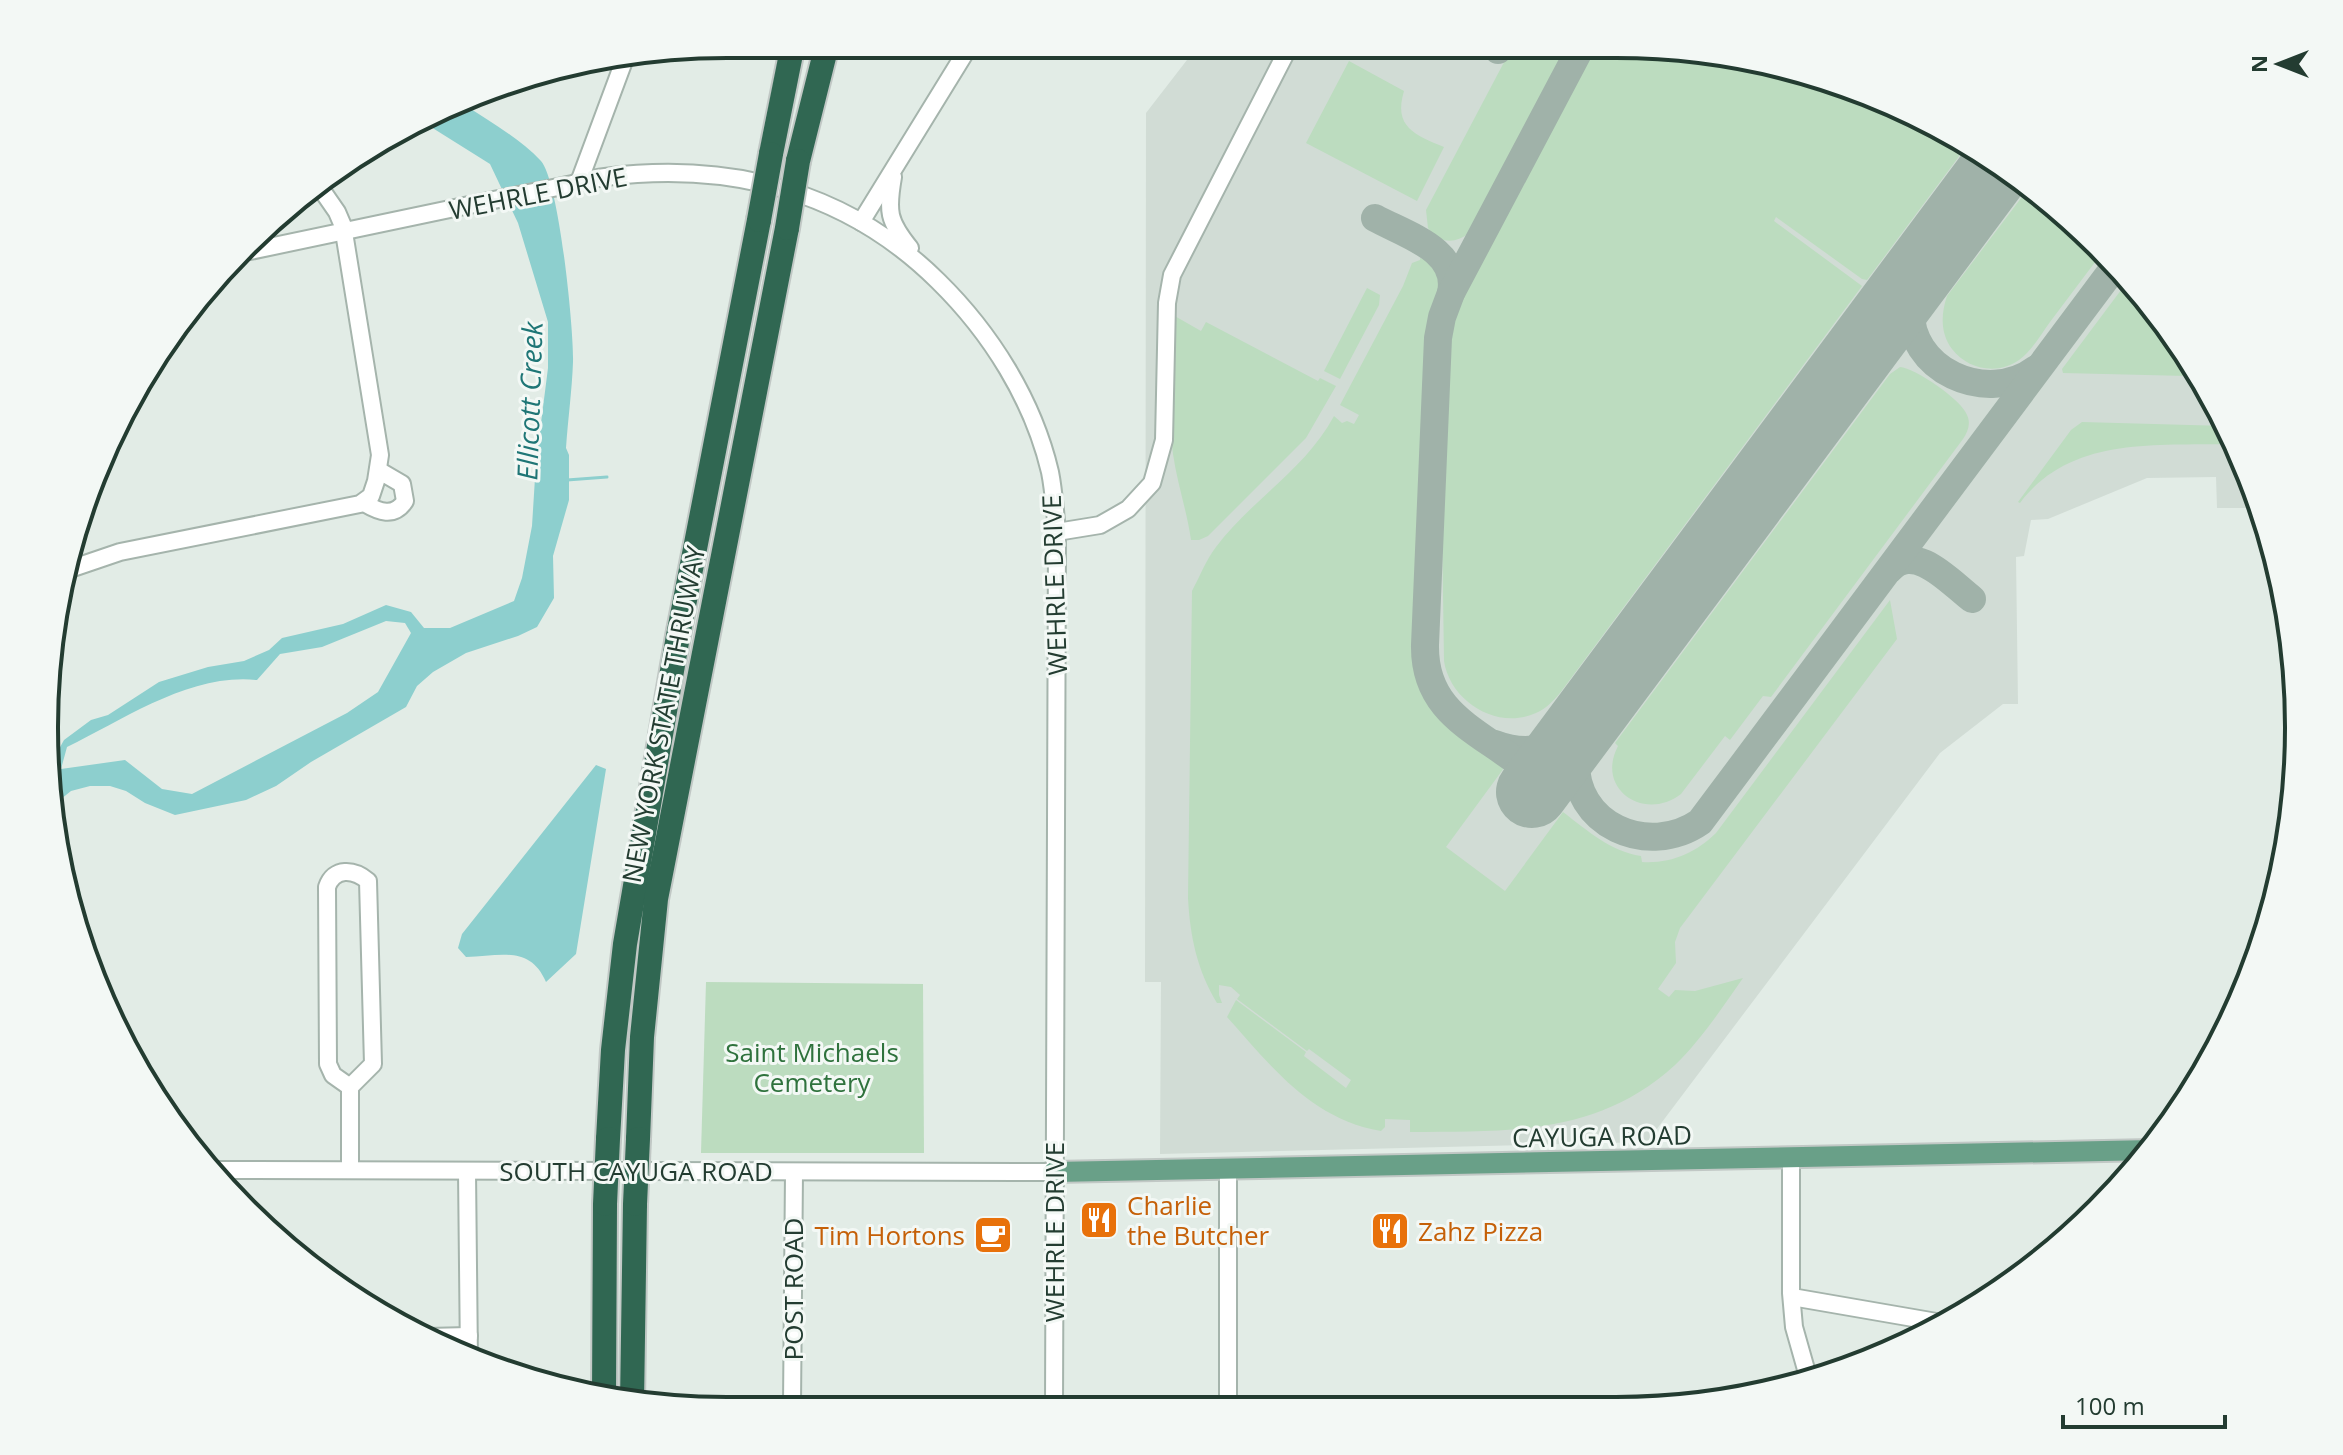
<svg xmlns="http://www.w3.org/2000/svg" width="2343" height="1455" viewBox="0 0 2343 1455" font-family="'Open Sans',sans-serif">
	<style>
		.built { fill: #d1dcd5 }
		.green { fill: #bcdcbf }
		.water { fill: #8dcfce; fill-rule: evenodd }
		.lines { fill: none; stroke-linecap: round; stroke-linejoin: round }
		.stream { stroke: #8dcfce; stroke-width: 3 }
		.taxiway { stroke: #a0b2a9; stroke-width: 28 }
		.runway { stroke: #a0b2a9; stroke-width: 72 }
		.minor-casing { stroke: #a5b4ac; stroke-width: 20 }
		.major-casing { stroke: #c1c8c5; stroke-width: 24 }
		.highway-casing { stroke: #c1c8c5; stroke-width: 28 }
		.minor { stroke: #fff; stroke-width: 16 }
		.major { stroke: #69a088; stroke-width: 20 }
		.highway { stroke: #306752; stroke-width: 24 }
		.highway-bridge-casing { stroke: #c1c8c5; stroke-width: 28; stroke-linecap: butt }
		.highway-bridge { stroke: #306752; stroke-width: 24 }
		.labels { text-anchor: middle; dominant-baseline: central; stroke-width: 6; stroke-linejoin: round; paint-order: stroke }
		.street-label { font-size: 26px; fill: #233c31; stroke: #f3f8f5 }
		.park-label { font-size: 26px; fill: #2f723d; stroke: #f3f8f5 }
		.food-label { font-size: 26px; fill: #c56008; stroke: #f3f8f5; text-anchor: start }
		.water-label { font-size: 28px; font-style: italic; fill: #1f7676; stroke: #f3f8f5 }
		.rim { fill: none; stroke: #233c31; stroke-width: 4 }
	</style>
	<rect width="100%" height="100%" fill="#e2ece6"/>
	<!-- built -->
	<path class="built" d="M1197 47 1704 50 1877 96 2032 186 2130 277 2208 386 2263 508H2217L2216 477 2147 478 2048 519 2031 520 2024 556 2016 557 2018 704H2003L1940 753 1647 1142 1160 1154 1161 982H1145L1146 113Z"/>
	<!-- green -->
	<g class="green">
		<path d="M1511 49H1566L1469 233C1454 245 1439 243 1428 228L1426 210Z"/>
		<path d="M1594 49 1704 50 1877 96 1966 147 1867 280 1862 279 1776 217 1774 221 1862 286 1560 693C1553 701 1546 709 1536 713 1497 731 1450 701 1444 661L1442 526 1451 332 1458 307Z"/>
		<path d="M1349 61 1404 91C1393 127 1415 135 1444 147L1417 201 1306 143Z"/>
		<path d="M2031 185 2103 252C2085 275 2068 298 2050 322 2041 334 2032 351 2019 360 1998 375 1968 370 1952 349 1940 333 1941 314 1947 296Z"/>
		<path d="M1420 258C1451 265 1439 285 1433 306 1429 317 1427 328 1426 340L1412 658C1419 717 1460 735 1504 768L1446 847 1505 891 1563 812C1588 831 1610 851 1641 856L1642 862C1670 864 1696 853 1716 833L1890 600 1897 639 1680 928 1675 942 1676 963 1658 989 1669 997 1675 990 1695 991 1743 978C1722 1008 1701 1040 1675 1065 1597 1136 1509 1131 1410 1132V1120L1385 1119V1127L1381 1131C1311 1119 1271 1066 1227 1017L1236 1000 1306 1052 1304 1056 1346 1088 1351 1080 1309 1049 1307 1051 1237 999 1240 995 1231 987 1219 985V995L1222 1003H1217C1197 970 1190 936 1188 898L1192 591C1200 576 1206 560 1216 547 1252 499 1305 470 1334 416L1342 423 1347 421 1354 424 1359 415 1340 405 1403 286 1412 263 1420 260Z"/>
		<path d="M2130 278 2192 365 2187 376 2063 373 2062 369Z"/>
		<path d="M1367 288 1380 295 1379 305 1340 379 1324 371Z"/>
		<path d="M1173 315 1201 331 1206 322 1318 381 1320 378 1336 386 1306 438 1208 536 1199 540H1191C1187 511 1177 483 1173 454 1167 409 1172 361 1173 315Z"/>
		<path d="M1900 367C1915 368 1962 400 1967 415 1971 423 1968 432 1963 439L1771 697 1763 696 1730 740 1725 736 1681 794C1645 822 1595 790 1618 746L1615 743 1890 374Z"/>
		<path d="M2082 422 2226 426 2234 444C2159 446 2071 435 2020 503L2018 502 2071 430Z"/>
		<path d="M706 982 923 984 924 1153H701Z"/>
	</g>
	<!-- water -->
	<g class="water">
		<path d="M462 103C488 121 520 138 541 161 559 181 574 330 573 362 572 390 568 419 566 448L569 455V500L553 556 554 598 537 627 518 636 466 653 433 672 417 686 406 707 311 762 276 786 246 800 175 815 145 803 126 791 110 786H90L71 791 61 799 56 819 49 767 64 740 91 720 108 715 159 682 208 667 244 661 269 650 282 638 343 624 386 605 411 612 424 628H450L514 601 522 578 532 526 536 462 548 368V322L518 223 490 164 423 122ZM386 621 405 623 411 633 378 692 347 713 192 794 162 789 125 760 61 769 67 747C125 719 190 673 257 680L280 654 322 647Z"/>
		<path d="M596 765 606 769 576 954 546 982C530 945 500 956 466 957L458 948 462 934Z"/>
	</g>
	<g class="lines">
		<!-- stream -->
		<path class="stream" d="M567 480 607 477"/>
		<!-- taxiway -->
		<g class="taxiway">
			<path d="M1498 50 1499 49"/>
			<path d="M1375 218C1406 235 1460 250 1451 293"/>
			<path d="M1933 255C1923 271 1912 286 1911 306 1906 370 1987 406 2036 369"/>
			<path d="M1890 569C1915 542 1950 582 1972 599"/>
			<path d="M1604 696C1592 715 1577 734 1576 758 1572 825 1648 858 1700 822L2116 265"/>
			<path d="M1495 744C1531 758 1562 747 1585 718"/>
			<path d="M1512 758C1468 726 1424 707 1425 645L1438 338 1442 317 1451 293 1580 49"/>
		</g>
		<!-- runway -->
		<path class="runway" d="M1532 792 1998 166"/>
		<!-- minor casing -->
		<g class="minor-casing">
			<g id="minor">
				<path d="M893 177C887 211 888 221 910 248"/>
				<path d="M579 182 624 61"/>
				<path d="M861 222 970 45"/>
				<path d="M250 251C323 236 396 220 469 205 498 199 528 193 558 187 574 184 589 179 605 177 731 161 847 191 938 281 991 333 1033 400 1050 472 1054 492 1055 512 1057 532L1054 1407"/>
				<path d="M364 503C379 512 394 518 405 501L402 484 378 470"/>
				<path d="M1057 532 1100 525 1128 509 1152 483 1164 440 1167 303 1172 275 1289 47"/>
				<path d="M70 569 120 552 360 504 371 496 376 481 380 455 343 226 337 212 319 186"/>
				<path d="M350 1087 333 1075 328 1064 327 887C334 867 354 869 368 881L373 1064 350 1087V1170"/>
				<path d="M1791 1159V1293L1794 1327 1809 1380"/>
				<path d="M1228 1169V1408"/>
				<path d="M218 1170 1054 1172"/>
				<path d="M467 1171 469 1360"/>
				<path d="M1792 1297 1948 1324"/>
				<path d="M427 1337 469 1336"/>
				<path d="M792 1406 794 1172"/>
			</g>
		</g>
		<!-- major casing -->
		<g class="major-casing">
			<path id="major" d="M1054 1172 2152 1150"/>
		</g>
		<!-- highway casing -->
		<g class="highway-casing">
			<g id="highway">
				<path d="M771 154 793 44"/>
				<path d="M798 161 827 45"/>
				<path d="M608 1139 613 1050 625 944 678 636 759 220"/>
				<path d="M638 1139 642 1037 656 899 787 228"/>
				<path d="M604 1396 605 1204"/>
				<path d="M632 1403 635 1204"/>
			</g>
		</g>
		<!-- minor -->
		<use href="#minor" class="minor"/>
		<!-- major -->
		<use href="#major" class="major"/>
		<!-- highway -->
		<use href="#highway" class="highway"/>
		<!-- highway-bridge casing -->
		<g class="highway-bridge-casing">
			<g id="highway-bridge">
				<path d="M759 220 771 154"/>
				<path d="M787 228 798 161"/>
				<path d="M605 1204 608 1139"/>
				<path d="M635 1204 638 1139"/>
			</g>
		</g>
		<!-- highway-bridge -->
		<use href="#highway-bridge" class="highway-bridge"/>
	</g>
	<!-- icons -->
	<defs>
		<g id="restaurant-square" transform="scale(2)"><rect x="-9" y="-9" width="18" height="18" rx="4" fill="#e8710a" stroke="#f3f8f5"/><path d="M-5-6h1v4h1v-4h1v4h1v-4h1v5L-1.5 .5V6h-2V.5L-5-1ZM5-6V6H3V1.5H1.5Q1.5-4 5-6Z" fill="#fff"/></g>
		<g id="cafe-square" transform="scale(2)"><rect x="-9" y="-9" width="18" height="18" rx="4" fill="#e8710a" stroke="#f3f8f5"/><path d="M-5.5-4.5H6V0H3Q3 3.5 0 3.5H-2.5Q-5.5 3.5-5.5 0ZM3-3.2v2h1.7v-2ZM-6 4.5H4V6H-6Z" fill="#fff"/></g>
	</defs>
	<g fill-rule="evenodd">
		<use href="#restaurant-square" x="1099" y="1220"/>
		<use href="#restaurant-square" x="1390" y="1231"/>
		<use href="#cafe-square" x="993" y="1235"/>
	</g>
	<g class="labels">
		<!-- street labels -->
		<g class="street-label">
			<text transform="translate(538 193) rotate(-11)">WEHRLE DRIVE</text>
			<text transform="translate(1054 585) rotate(-92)">WEHRLE DRIVE</text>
			<text transform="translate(663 714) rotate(-79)">NEW YORK STATE THRUWAY</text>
			<text transform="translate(1602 1136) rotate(-1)">CAYUGA ROAD</text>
			<text x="636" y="1171">SOUTH CAYUGA ROAD</text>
			<text transform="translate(1054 1232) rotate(-90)">WEHRLE DRIVE</text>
			<text transform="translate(793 1289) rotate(-90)">POST ROAD</text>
		</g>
		<!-- park labels -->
		<g class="park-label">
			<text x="812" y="1052">Saint Michaels<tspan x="812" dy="30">Cemetery</tspan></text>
		</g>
		<!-- food labels -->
		<g class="food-label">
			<text x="1127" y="1205">Charlie<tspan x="1127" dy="30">the Butcher</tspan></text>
			<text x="1418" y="1231">Zahz Pizza</text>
			<text x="965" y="1235" text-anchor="end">Tim Hortons</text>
		</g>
		<!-- water labels -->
		<g class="water-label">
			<text transform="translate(529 401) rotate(-88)">Ellicott Creek</text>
		</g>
	</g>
	<!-- crop -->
	<path d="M0 0H2343V1455H0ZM727 58H1616A669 669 0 0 1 2285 727V728A669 669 0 0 1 1616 1397H727A669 669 0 0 1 58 728V727A669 669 0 0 1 727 58Z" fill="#f3f8f5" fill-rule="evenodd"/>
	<path class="rim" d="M727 58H1616A669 669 0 0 1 2285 727V728A669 669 0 0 1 1616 1397H727A669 669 0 0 1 58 728V727A669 669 0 0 1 727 58Z"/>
	<!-- north arrow -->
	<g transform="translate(2279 64) rotate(270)" stroke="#f3f8f5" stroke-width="6" paint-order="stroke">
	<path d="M0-6L14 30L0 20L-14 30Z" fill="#233c31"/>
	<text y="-12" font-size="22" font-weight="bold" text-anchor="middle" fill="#233c31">N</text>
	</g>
	<!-- scale -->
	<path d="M2063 1415v12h162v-12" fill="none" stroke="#233c31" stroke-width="4"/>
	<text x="2075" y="1415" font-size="24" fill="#233c31" stroke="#f3f8f5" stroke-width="6" paint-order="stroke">100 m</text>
</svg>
